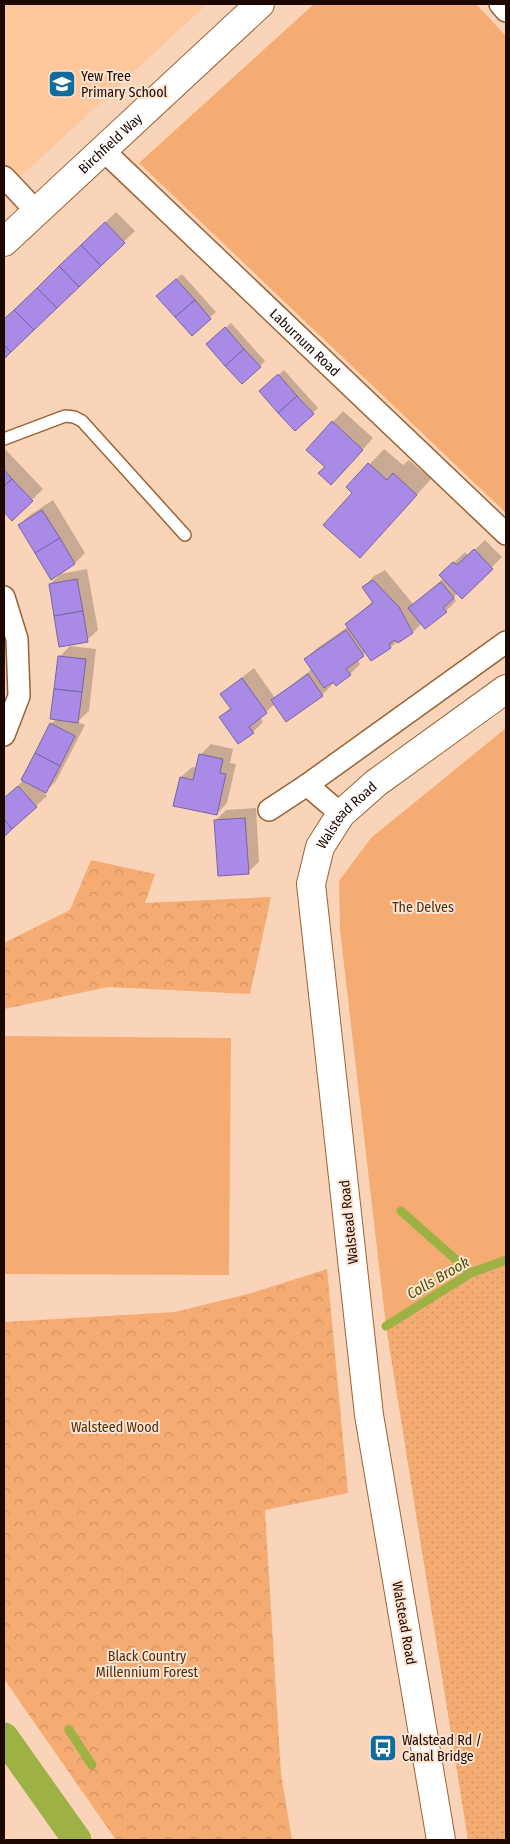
<svg xmlns="http://www.w3.org/2000/svg" width="510" height="1844" viewBox="0 0 510 1844" font-family="'Fira Sans Condensed',sans-serif">
	<style>
		.built { fill: #fec79c }
		.grass { fill: url(#grass-dots) }
		.forest { fill: url(#forest-crowns) }
		.green { fill: #f5ac72 }
		.shadow { fill: #0003 }
		.lines { fill: none; stroke-linecap: round; stroke-linejoin: round }
		.stream { stroke: #9db144; stroke-width: 9 }
		.canal { stroke: #9db144; stroke-width: 29 }
		.building { fill: #aa8ae7; stroke: #7964a1 }
		.lane-casing { stroke: #9b6334; stroke-width: 14 }
		.street-casing { stroke: #9b6334; stroke-width: 24 }
		.secondary-casing { stroke: #9b6334; stroke-width: 30 }
		.lane { stroke: #fff; stroke-width: 11 }
		.street { stroke: #fff; stroke-width: 21 }
		.secondary { stroke: #fff; stroke-width: 28 }
		.labels { text-anchor: middle; dominant-baseline: central; stroke-width: 4; stroke-linejoin: round; paint-order: stroke }
		.poi-label { font-size: 14px; fill: #1d0800; stroke: #fee4d1; text-anchor: start }
		.street-label { font-size: 14px; fill: #1d0800; stroke: #fee4d1 }
		.park-label { font-size: 14px; fill: #4e2c0d; stroke: #fee4d1 }
		.water-label { font-size: 15px; font-style: italic; fill: #485400; stroke: #fee4d1 }
	</style>
	<defs>
		<pattern id="grass-dots" width="8" height="8" patternUnits="userSpaceOnUse" patternTransform="scale(1.25)"><rect width="8" height="8" fill="#f5ac72"/><path d="M2 2h.1M6 6h.1" fill="none" stroke="#d29261" stroke-width="1.8" stroke-linecap="round"/></pattern>
		<pattern id="forest-crowns" width="20" height="18" patternUnits="userSpaceOnUse" patternTransform="scale(1.25)"><rect width="20" height="18" fill="#f5ac72"/><path d="M2 6a3 3 0 1 1 6 0M12 15a3 3 0 1 1 6 0" fill="none" stroke="#d29261"/></pattern>
	</defs>
	<rect width="100%" height="100%" fill="#fad4b8"/>
	<!-- built -->
	<path class="built" d="M4 4H207L18 179 4 164Z"/>
	<!-- grass -->
	<path class="grass" d="M506 1260V1840H468L386 1326 471 1273Z"/>
	<!-- forest -->
	<g class="forest">
		<path d="M91 860 155 874 145 903 271 897 250 994 108 987 4 1009V943L70 910Z"/>
		<path d="M327 1269 348 1493 265 1510 281 1774 292 1840H116L4 1679V1322L175 1312 252 1293Z"/>
	</g>
	<!-- green -->
	<g class="green">
		<path d="M314 4H476L506 36V513L139 163Z"/>
		<path d="M506 728V1260L471 1273 386 1326 340 930 339 881 371 838Z"/>
		<path d="M4 1036 231 1038 229 1275 4 1274Z"/>
	</g>
	<!-- shadow -->
	<g class="shadow">
		<path d="M116 212 135 231 4 357V321Z"/>
		<path d="M182 274 216 312 192 334 163 291Z"/>
		<path d="M231 323 265 361 260 366 213 339Z"/>
		<path d="M284 370 318 408 313 413 266 386Z"/>
		<path d="M343 411 373 438 342 473 326 467 333 422Z"/>
		<path d="M4 448 43 489 12 519 4 510Z"/>
		<path d="M384 449 403 465 409 460 431 479 375 541 354 493 348 487Z"/>
		<path d="M53 500 85 553 75 563 19 525 30 515Z"/>
		<path d="M485 540 502 557 462 597 458 593 454 597 456 601 446 611 422 623 413 632 372 659 366 652 357 659 360 664 350 674 335 682 322 695 287 720 275 704 260 717 263 722 253 732 220 718 231 707 221 694 254 668 275 698 312 669 306 659 316 649 349 626 347 624 373 601 364 587 374 576 385 570 413 604 444 578 441 575 465 552 468 556Z"/>
		<path d="M87 569 98 630 87 640 50 584 61 574Z"/>
		<path d="M70 646 96 649 89 711 77 722 85 725 56 781 46 791 41 789 47 796 4 835V799L24 780 51 724 56 719 59 657Z"/>
		<path d="M211 744 233 749 230 763 236 764 227 803 217 814 181 777 192 767 197 768 200 755Z"/>
		<path d="M256 808 259 862 248 872 215 821 226 810Z"/>
	</g>
	<g class="lines">
		<!-- stream -->
		<g class="stream">
			<path d="M401 1211 471 1273"/>
			<path d="M386 1326 471 1273 506 1260"/>
			<path d="M69 1730 92 1765"/>
		</g>
		<!-- canal -->
		<path class="canal" d="M4 1737 77 1840"/>
	</g>
	<!-- building -->
	<g class="building">
		<path d="M105 222 125 243 101 266 81 245Z"/>
		<path d="M81 245 101 266 79 287 59 266Z"/>
		<path d="M59 266 79 287 57 308 37 288Z"/>
		<path d="M176 279 195 300 175 317 156 296Z"/>
		<path d="M37 288 57 308 34 330 14 310Z"/>
		<path d="M195 300 211 319 192 336 175 317Z"/>
		<path d="M14 310 34 330 11 352 4 345V319Z"/>
		<path d="M225 327 244 349 225 366 206 344Z"/>
		<path d="M4 345 11 352 4 359Z"/>
		<path d="M244 349 261 367 242 384 225 366Z"/>
		<path d="M278 374 297 396 278 413 259 391Z"/>
		<path d="M297 396 314 414 295 431 278 413Z"/>
		<path d="M332 421 363 450 331 485 318 473 325 467 306 450Z"/>
		<path d="M368 463 387 480 393 473 417 495 360 558 323 525 352 493 346 487Z"/>
		<path d="M4 470 12 479 4 486Z"/>
		<path d="M12 479 33 501 12 521 4 512V486Z"/>
		<path d="M42 510 60 538 35 553 18 525Z"/>
		<path d="M60 538 75 564 51 580 35 553Z"/>
		<path d="M474 549 493 569 462 599 439 575 453 562 457 565Z"/>
		<path d="M77 579 83 611 54 616 49 584Z"/>
		<path d="M373 580 399 607 413 633 398 643 395 640 389 644 391 648 371 661 345 624 373 603 362 587Z"/>
		<path d="M441 582 454 598 443 608 447 612 425 629 408 608Z"/>
		<path d="M83 611 88 642 59 647 54 616Z"/>
		<path d="M346 630 364 656 346 669 351 675 336 686 333 682 324 688 304 659Z"/>
		<path d="M58 656 86 659 82 692 54 689Z"/>
		<path d="M308 674 323 696 286 722 271 700Z"/>
		<path d="M242 678 267 713 249 727 254 733 238 744 219 717 231 709 220 694Z"/>
		<path d="M54 689 82 692 78 723 50 719Z"/>
		<path d="M50 723 75 736 60 766 35 753Z"/>
		<path d="M35 753 60 766 46 793 21 780Z"/>
		<path d="M199 754 223 759 220 773 226 774 217 815 173 806 180 777 193 780Z"/>
		<path d="M18 786 37 807 12 829 4 819V798Z"/>
		<path d="M245 818 249 874 218 876 214 820Z"/>
		<path d="M4 819 12 829 4 837Z"/>
	</g>
	<g class="lines">
		<!-- lane casing -->
		<g class="lane-casing">
			<path id="lane" d="M4 439 65 416 74 417 82 421 185 535"/>
		</g>
		<!-- street casing -->
		<g class="street-casing">
			<g id="street">
				<path d="M500 4 506 11"/>
				<path id="s1" d="M103 150 506 534"/>
				<path d="M4 177 37 212"/>
				<path d="M4 597 17 639 19 696 4 735"/>
				<path d="M307 785 341 814"/>
				<path d="M269 810 307 785 506 642"/>
			</g>
		</g>
		<!-- secondary casing -->
		<g class="secondary-casing">
			<g id="secondary">
				<path id="s2" d="M4 242 260 4"/>
				<path id="s3" d="M441 1840 369 1415 311 884 320 847 341 814 376 783 506 689"/>
			</g>
		</g>
		<!-- lane -->
		<use href="#lane" class="lane"/>
		<!-- street -->
		<use href="#street" class="street"/>
		<!-- secondary -->
		<use href="#secondary" class="secondary"/>
	</g>
	<!-- icons -->
	<defs>
		<g id="school-square" transform="scale(1.4375)"><rect x="-9" y="-9" width="18" height="18" rx="4" fill="#116c9c" stroke="#fee4d1"/><path d="M0-5L7-2L0 1L-7-2ZM-4 1L0 2.5L4 1V4Q0 6-4 4Z" fill="#fff"/></g>
		<g id="bus-square" transform="scale(1.4375)"><rect x="-9" y="-9" width="18" height="18" rx="4" fill="#116c9c" stroke="#fee4d1"/><path d="M-5-6H5V4H4V6H2V4H-2V6H-4V4H-5ZM-3.5-4V0h7V-4ZM-3.5 1.2v1.5H-2V1.2ZM2 1.2v1.5H3.5V1.2Z" fill="#fff"/></g>
	</defs>
	<g fill-rule="evenodd">
		<use href="#school-square" x="62" y="84"/>
		<use href="#bus-square" x="383" y="1748"/>
	</g>
	<g class="labels">
		<!-- poi labels -->
		<g class="poi-label">
			<text x="81" y="76">Yew Tree<tspan x="81" dy="16">Primary School</tspan></text>
			<text x="402" y="1740">Walstead Rd /<tspan x="402" dy="16">Canal Bridge</tspan></text>
		</g>
		<!-- street labels -->
		<g class="street-label">
			<text stroke="none"><textPath href="#s2" startOffset="145">Birchfield Way</textPath></text>
			<text stroke="none"><textPath href="#s1" startOffset="279">Laburnum Road</textPath></text>
			<text stroke="none"><textPath href="#s3" startOffset="1045">Walstead Road</textPath></text>
			<text transform="translate(349 1222) rotate(-96)">Walstead Road</text>
			<text transform="translate(404 1623) rotate(80)">Walstead Road</text>
		</g>
		<!-- park labels -->
		<g class="park-label">
			<text x="423" y="907">The Delves</text>
			<text x="115" y="1427">Walsteed Wood</text>
			<text x="147" y="1656">Black Country<tspan x="147" dy="16">Millennium Forest</tspan></text>
		</g>
		<!-- water labels -->
		<g class="water-label">
			<text transform="translate(438 1278) rotate(-30)">Colls Brook</text>
		</g>
	</g>
	<!-- border -->
	<rect width="510" height="1844" fill="none" stroke="#1d0800" stroke-width="10"/>
</svg>
